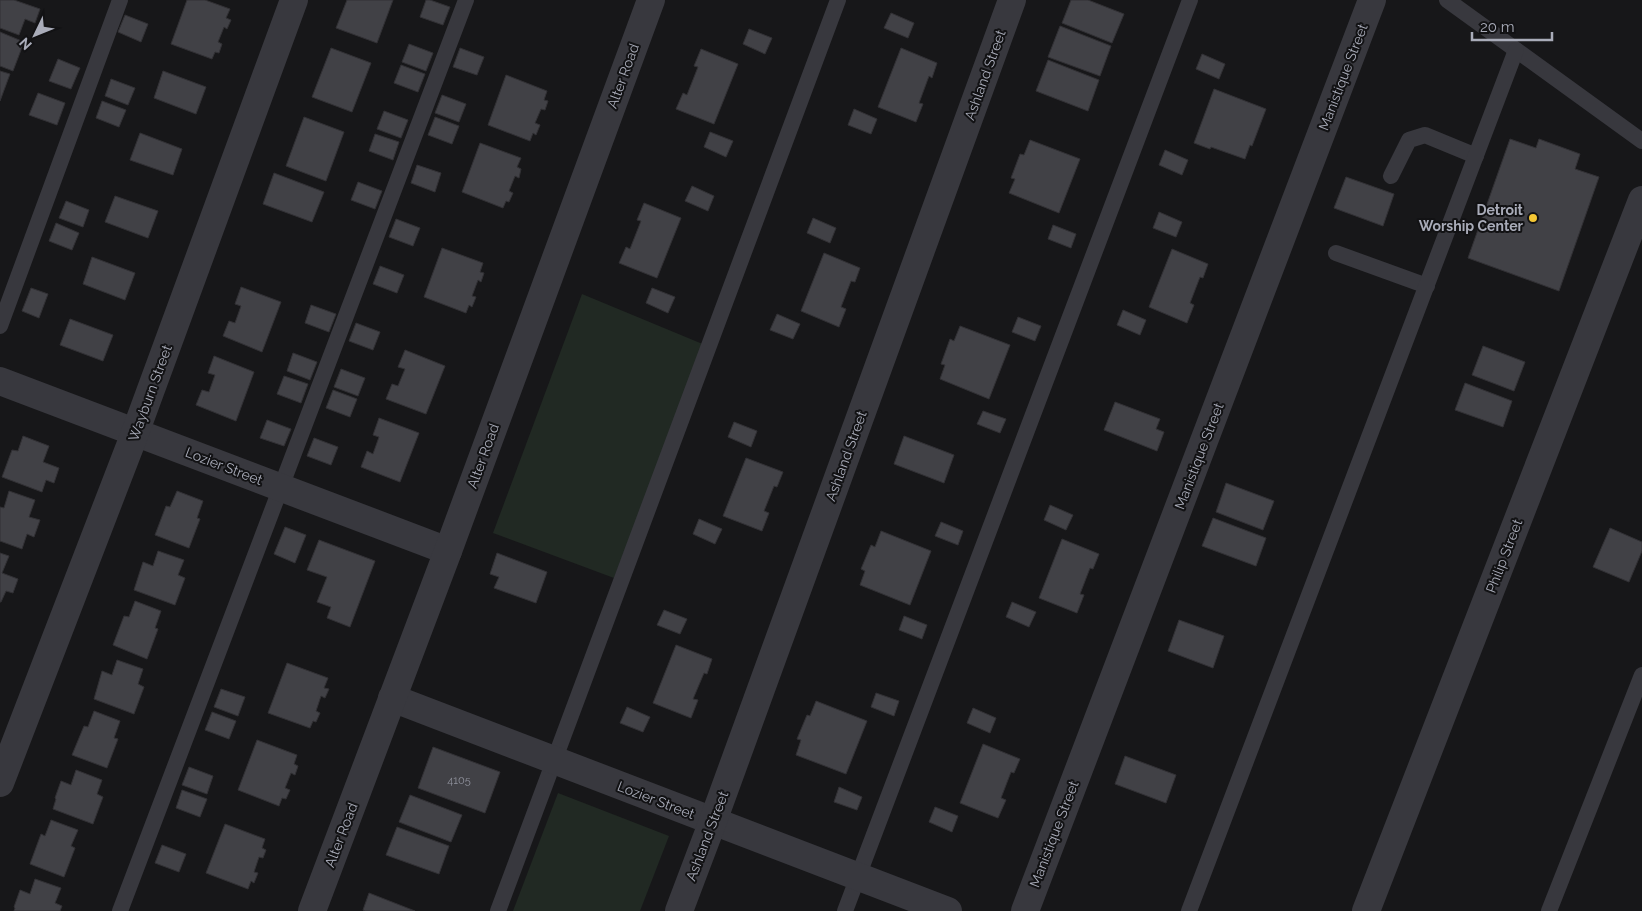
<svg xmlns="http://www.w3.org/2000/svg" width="1642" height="911" viewBox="0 0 1642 911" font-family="Raleway,sans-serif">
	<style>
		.green { fill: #212923 }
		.building { fill: #414146; stroke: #323135 }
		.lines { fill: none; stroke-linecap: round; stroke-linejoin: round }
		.service { stroke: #38383e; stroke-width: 16 }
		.minor { stroke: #38383e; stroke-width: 28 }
		.tertiary { stroke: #38383e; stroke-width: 28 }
		.poi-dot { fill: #f5c734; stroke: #121214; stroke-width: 2 }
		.labels { text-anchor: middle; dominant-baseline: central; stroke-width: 4; stroke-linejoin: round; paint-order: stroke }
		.number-label { font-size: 11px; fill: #8f919c }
		.street-label { font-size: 14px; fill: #a9acb9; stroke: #121214 }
		.poi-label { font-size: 14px; font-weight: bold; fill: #a9acb9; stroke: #121214; text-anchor: end }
	</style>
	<rect width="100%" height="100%" fill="#171719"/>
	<!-- green -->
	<g class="green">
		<path d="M582 294 705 345 614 578 493 533Z"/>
		<path d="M558 793 669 836 640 911H513Z"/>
	</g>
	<!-- building -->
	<g class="building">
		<path d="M0 0H14L40 9 35 23 25 19 19 35 0 28Z"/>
		<path d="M187 0H205L230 9 226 18 231 20 227 29 224 27 218 42 222 44 219 53 215 52 212 59 171 44Z"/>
		<path d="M347 0H393L377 43 336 28Z"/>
		<path d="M426 0H430L450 7 443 25 420 17Z"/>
		<path d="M1071 0H1088L1124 14 1112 43 1062 23Z"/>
		<path d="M891 13 914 23 908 38 884 28Z"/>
		<path d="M125 15 148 24 141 42 118 32Z"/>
		<path d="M1060 26 1111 46 1100 76 1048 57Z"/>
		<path d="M749 29 772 38 765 54 743 44Z"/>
		<path d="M0 32 24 42 13 71 0 66Z"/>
		<path d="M409 44 433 53 426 71 402 62Z"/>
		<path d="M331 48 371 63 352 112 312 97Z"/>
		<path d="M460 48 484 57 477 75 453 67Z"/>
		<path d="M901 48 937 63 932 78 929 76 919 103 923 104 916 122 878 107Z"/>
		<path d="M701 49 738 64 714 124 676 109 683 93 687 95 698 67 694 66Z"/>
		<path d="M1202 54 1225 64 1219 79 1196 69Z"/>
		<path d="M58 59 80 68 71 89 49 81Z"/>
		<path d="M1048 60 1099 80 1088 111 1036 91Z"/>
		<path d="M401 65 425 74 418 92 394 83Z"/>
		<path d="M0 71 10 74 0 101Z"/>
		<path d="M163 71 206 87 196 114 154 98Z"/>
		<path d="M506 75 547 91 544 100 548 101 545 110 541 109 535 123 540 125 536 135 533 133 530 141 488 125Z"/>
		<path d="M111 79 135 88 128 105 105 96Z"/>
		<path d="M1214 89 1266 109 1252 146 1250 145 1245 159 1211 147 1210 149 1194 143Z"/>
		<path d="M38 93 65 103 57 125 29 115Z"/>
		<path d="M442 95 466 104 459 122 435 113Z"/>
		<path d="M102 101 126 110 119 127 96 118Z"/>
		<path d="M854 109 877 119 871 134 848 125Z"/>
		<path d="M384 111 408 120 401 138 377 129Z"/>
		<path d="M304 117 344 132 326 181 286 166Z"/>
		<path d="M435 117 459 126 452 144 428 135Z"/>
		<path d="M710 132 733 141 726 157 704 147Z"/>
		<path d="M140 133 182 149 173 175 130 160Z"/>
		<path d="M375 134 399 142 393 160 369 151Z"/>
		<path d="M1510 139 1536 148 1539 139 1580 154 1575 169 1599 177 1559 291 1468 258Z"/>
		<path d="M1030 140 1080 159 1059 213 1009 193 1015 179 1011 178 1020 154 1024 155Z"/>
		<path d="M480 143 521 158 517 167 521 169 519 178 515 176 509 191 513 193 509 202 506 201 503 208 462 192Z"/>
		<path d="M1165 150 1188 160 1182 175 1159 165Z"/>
		<path d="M417 165 441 173 435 192 411 183Z"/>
		<path d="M274 173 324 192 312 222 263 204Z"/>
		<path d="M1346 177 1394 194 1383 226 1334 208Z"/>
		<path d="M358 182 382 191 375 209 351 200Z"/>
		<path d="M692 186 714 196 708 211 685 201Z"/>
		<path d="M115 196 158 211 148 238 105 222Z"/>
		<path d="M66 201 89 210 83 227 59 218Z"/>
		<path d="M644 203 681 218 657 278 619 263 626 247 630 249 641 221 637 220Z"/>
		<path d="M1159 212 1182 222 1176 237 1153 228Z"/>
		<path d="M813 218 836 228 830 243 807 233Z"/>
		<path d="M396 219 420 228 413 246 389 237Z"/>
		<path d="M56 223 79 233 72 250 49 241Z"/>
		<path d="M1053 225 1076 234 1071 248 1048 239Z"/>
		<path d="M442 248 483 263 480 272 484 273 481 282 478 280 472 296 476 297 472 307 469 305 466 313 424 297Z"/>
		<path d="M1172 249 1208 264 1203 278 1200 277 1190 303 1194 305 1187 323 1149 307Z"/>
		<path d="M824 253 860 268 855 282 851 281 841 307 846 309 839 327 801 311Z"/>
		<path d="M92 257 135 273 125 300 83 284Z"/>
		<path d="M380 266 404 275 397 293 373 284Z"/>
		<path d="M241 287 281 302 262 352 223 336 229 321 235 323 241 306 235 304Z"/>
		<path d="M31 288 48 294 39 318 22 311Z"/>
		<path d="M652 288 675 297 668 313 646 303Z"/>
		<path d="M311 305 336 314 329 332 305 323Z"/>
		<path d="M1123 310 1146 320 1140 335 1117 325Z"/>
		<path d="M777 314 800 324 793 339 770 330Z"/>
		<path d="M1018 317 1041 326 1035 341 1012 332Z"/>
		<path d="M70 319 113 335 103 361 60 345Z"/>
		<path d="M356 323 380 332 373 350 349 341Z"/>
		<path d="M960 326 1010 345 989 399 940 379 945 365 941 364 950 339 954 341Z"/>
		<path d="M1483 346 1525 362 1514 391 1472 375Z"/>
		<path d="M405 350 445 366 426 414 386 399 392 384 398 386 405 369 398 367Z"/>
		<path d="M293 353 317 362 310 380 287 371Z"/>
		<path d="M214 356 254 372 236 421 196 405 202 390 209 392 215 375 208 373Z"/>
		<path d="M341 369 365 378 358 396 334 387Z"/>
		<path d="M284 376 308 384 301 403 277 394Z"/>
		<path d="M1465 383 1512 401 1503 427 1455 410Z"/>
		<path d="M333 390 357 399 350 417 326 408Z"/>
		<path d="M1115 402 1160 419 1156 429 1164 432 1157 451 1104 430Z"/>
		<path d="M983 411 1006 419 1000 433 977 424Z"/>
		<path d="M379 418 419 433 400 482 361 467 367 451 373 454 379 437 373 435Z"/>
		<path d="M267 420 291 429 284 446 260 438Z"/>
		<path d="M734 422 757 431 751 447 728 437Z"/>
		<path d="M23 436 49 446 43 462 59 468 54 483 46 480 42 492 2 477 12 450 18 451Z"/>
		<path d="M904 436 954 455 944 483 894 464Z"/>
		<path d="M314 438 338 447 331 465 307 456Z"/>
		<path d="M746 458 783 472 777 487 774 486 764 511 769 513 762 531 723 516Z"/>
		<path d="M1226 483 1274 501 1263 530 1216 512Z"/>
		<path d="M9 491 35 500 29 517 40 520 34 537 27 534 22 549 0 541V507L4 508Z"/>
		<path d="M177 491 203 501 197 518 200 519 189 548 155 535 166 506 170 507Z"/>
		<path d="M1050 505 1073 515 1066 530 1044 520Z"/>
		<path d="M1213 518 1266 538 1256 566 1202 546Z"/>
		<path d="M699 519 722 529 715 544 693 534Z"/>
		<path d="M941 522 963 531 958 545 935 536Z"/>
		<path d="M285 527 306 535 295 563 274 554Z"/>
		<path d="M1610 528 1642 542V551L1629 582 1593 567Z"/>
		<path d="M881 531 931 551 910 605 860 585 865 571 861 569 871 545 875 547Z"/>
		<path d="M1062 539 1099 554 1093 569 1090 568 1080 594 1084 595 1077 613 1039 598Z"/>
		<path d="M319 540 375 561 350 627 327 618 331 607 317 602 327 577 307 570Z"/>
		<path d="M158 551 184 560 178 575 185 578 175 605 134 590 143 562 153 566Z"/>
		<path d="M0 553 9 556 2 573 18 579 13 593 6 591 1 602H0Z"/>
		<path d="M497 553 547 572 536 603 494 588 499 577 490 574Z"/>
		<path d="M135 601 161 611 155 628 158 629 147 659 113 645 124 616 129 617Z"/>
		<path d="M1012 602 1036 612 1029 627 1006 617Z"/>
		<path d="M664 610 687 619 680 634 657 625Z"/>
		<path d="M904 616 927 625 922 639 899 630Z"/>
		<path d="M1179 620 1224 636 1213 668 1168 651Z"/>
		<path d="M676 645 712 659 707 674 704 673 693 699 698 700 691 718 653 703Z"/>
		<path d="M117 660 143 669 138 684 144 687 134 714 94 699 102 671 112 675Z"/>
		<path d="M287 663 328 678 324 688 329 689 325 698 321 696 316 711 320 713 316 722 313 721 310 728 268 713Z"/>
		<path d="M221 689 245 697 238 716 214 707Z"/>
		<path d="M876 693 899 701 894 716 871 707Z"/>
		<path d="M816 701 867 721 846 774 796 755 801 740 797 739 807 715 810 716Z"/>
		<path d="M627 707 650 717 643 732 620 723Z"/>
		<path d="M973 708 996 718 990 733 967 723Z"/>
		<path d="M94 711 120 721 114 738 118 739 107 768 72 755 84 726 88 727Z"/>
		<path d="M212 712 236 721 229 739 205 730Z"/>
		<path d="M257 740 297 755 294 764 298 766 295 775 291 773 285 788 290 790 286 799 282 798 279 806 238 790Z"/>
		<path d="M983 744 1020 759 1014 773 1011 772 1001 798 1006 800 998 818 960 803Z"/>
		<path d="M433 747 500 772 485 813 418 788Z"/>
		<path d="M1125 756 1176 775 1166 803 1115 784Z"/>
		<path d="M189 767 213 776 207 794 182 785Z"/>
		<path d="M76 770 102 780 97 794 103 797 93 824 53 809 56 799 55 798 61 781 71 785Z"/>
		<path d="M839 787 862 797 857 810 834 802Z"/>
		<path d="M182 790 207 799 200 817 176 808Z"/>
		<path d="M410 795 462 815 451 842 399 822Z"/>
		<path d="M935 807 958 816 952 832 929 822Z"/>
		<path d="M51 820 78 830 71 846 75 848 64 877 30 864 41 834 45 836Z"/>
		<path d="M225 824 265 839 262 848 266 850 263 858 259 857 254 872 258 873 254 883 251 881 248 889 206 873Z"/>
		<path d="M397 827 449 846 439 874 386 855Z"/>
		<path d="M162 845 186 854 179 872 155 863Z"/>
		<path d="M35 879 61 888 55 903 62 906 60 911H14L15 908 14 907 20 890 30 894Z"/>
		<path d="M369 893 415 911H365L363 910Z"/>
	</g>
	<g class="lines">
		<!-- service -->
		<g class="service">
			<path d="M1447 0 1642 141"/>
			<path d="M1391 176 1409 140 1425 135 1476 156"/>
			<path d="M1336 253 1427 286"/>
			<path d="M0 326 120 0"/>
			<path d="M120 911 466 0"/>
			<path d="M498 911 838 0"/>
			<path d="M845 911 1190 0"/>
			<path d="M1189 911 1516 50"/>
			<path d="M1549 911 1642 675"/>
		</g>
		<!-- minor -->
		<g class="minor">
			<path d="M0 381 448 551"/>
			<path d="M392 698 948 911"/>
			<path d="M0 783 135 433 294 0"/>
			<path d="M679 911 713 821 1012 0"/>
			<path d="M1025 911 1372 0"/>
			<path d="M1366 911 1642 200"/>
		</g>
		<!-- tertiary -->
		<path class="tertiary" d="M312 911 448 551 651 0"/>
	</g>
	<!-- markers -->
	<circle class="poi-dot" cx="1533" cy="218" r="5"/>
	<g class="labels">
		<!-- number labels -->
		<g class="number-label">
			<text x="459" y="780">4105</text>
		</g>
		<!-- street labels -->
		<g class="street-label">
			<text transform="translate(985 75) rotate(-70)">Ashland Street</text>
			<text transform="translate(623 76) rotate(-70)">Alter Road</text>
			<text transform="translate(1343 77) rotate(-69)">Manistique Street</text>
			<text transform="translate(150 393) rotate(-70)">Wayburn Street</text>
			<text transform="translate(483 456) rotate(-70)">Alter Road</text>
			<text transform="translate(846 456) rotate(-70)">Ashland Street</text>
			<text transform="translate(1199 456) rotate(-69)">Manistique Street</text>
			<text transform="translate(224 466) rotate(21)">Lozier Street</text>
			<text transform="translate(1504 556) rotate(-69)">Philip Street</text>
			<text transform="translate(656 800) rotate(21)">Lozier Street</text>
			<text transform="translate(1054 834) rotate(-69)">Manistique Street</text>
			<text transform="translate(341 835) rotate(-69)">Alter Road</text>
			<text transform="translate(707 836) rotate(-69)">Ashland Street</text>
		</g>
		<!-- poi labels -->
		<g class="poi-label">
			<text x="1523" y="210">Detroit<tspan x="1523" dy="16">Worship Center</tspan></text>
		</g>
	</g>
	<!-- north arrow -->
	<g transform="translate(35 35) rotate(227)" stroke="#121214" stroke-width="4" paint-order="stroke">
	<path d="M0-4L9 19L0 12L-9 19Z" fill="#a9acb9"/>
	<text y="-8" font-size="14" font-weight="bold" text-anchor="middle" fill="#a9acb9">N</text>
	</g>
	<!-- scale -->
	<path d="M1472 32v8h80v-8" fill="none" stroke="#a9acb9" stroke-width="2.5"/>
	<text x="1480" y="32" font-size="15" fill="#a9acb9" stroke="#121214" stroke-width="4" paint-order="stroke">20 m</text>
</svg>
